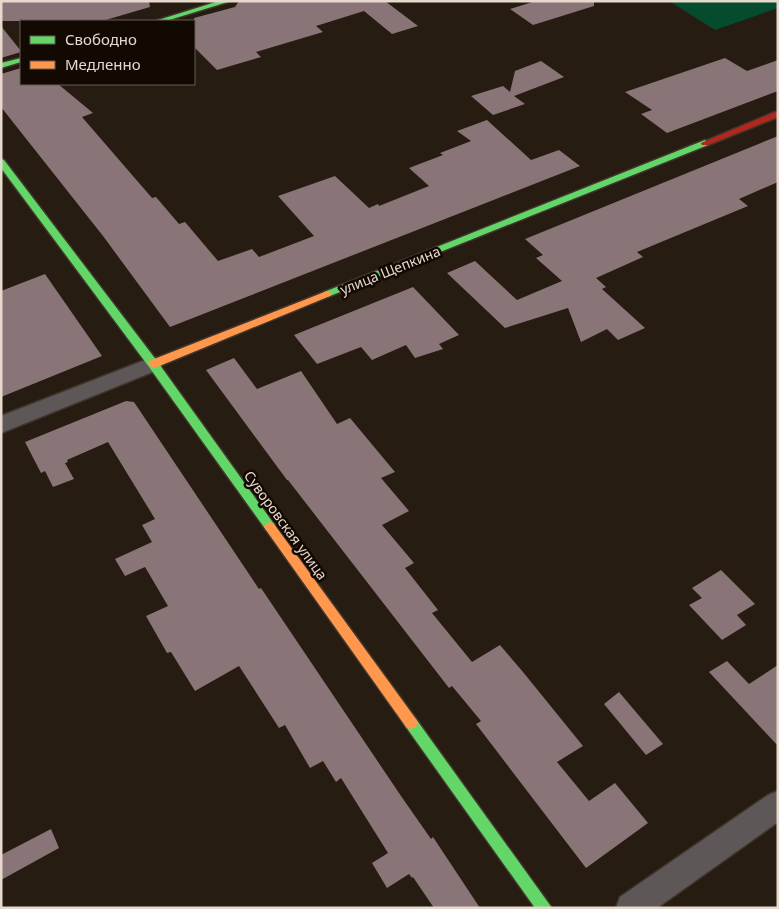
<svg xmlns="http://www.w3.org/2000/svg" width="779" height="909" viewBox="0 0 779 909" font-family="'Noto Sans',sans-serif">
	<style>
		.green { fill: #054c2e }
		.building { fill: #897478 }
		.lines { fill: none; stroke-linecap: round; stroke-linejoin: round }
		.street-casing { stroke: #40362d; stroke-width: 3 }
		.fast-casing { stroke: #40362d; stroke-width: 3 }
		.slow-casing { stroke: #40362d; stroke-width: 3 }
		.jam-casing { stroke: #40362d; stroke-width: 3 }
		.street { fill: #5d5757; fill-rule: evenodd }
		.fast { fill: #63d668; fill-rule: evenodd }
		.slow { fill: #ff974d; fill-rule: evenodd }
		.jam { fill: #b3261e; fill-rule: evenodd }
		.labels { text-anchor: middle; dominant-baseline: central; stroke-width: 5; stroke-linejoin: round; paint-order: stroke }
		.street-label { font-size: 14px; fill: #e8d9cd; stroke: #120903 }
	</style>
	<rect width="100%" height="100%" fill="#271c11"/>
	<!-- green -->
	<path class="green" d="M669 1H778V8L715 30Z"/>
	<!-- building -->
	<g class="building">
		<path d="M1 1H149L150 7 102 21H1Z"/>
		<path d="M239 1H385L418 26 392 34 364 11 316 26 323 32 256 52 261 57 217 70 194 47V18L235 7Z"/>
		<path d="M536 1H594V6L533 25 510 9Z"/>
		<path d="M1 26 21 51V52L1 58Z"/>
		<path d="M725 58 747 71 778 60V91L667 133 641 114 652 110 625 92Z"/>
		<path d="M541 61 564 77 514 96 525 104 493 115 471 96 503 86 510 92 515 71Z"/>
		<path d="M21 68V84H58L93 113 82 117 152 198 156 197 179 224 185 222 218 261 252 249 259 257 314 236 278 196 335 176 369 208 378 204 379 206 429 186 409 168 443 155 440 153 471 141 457 131 487 120 531 160 559 150 580 166 170 327 103 236 1 107V74Z"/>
		<path d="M778 136V182L739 199 748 206 637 252 643 257 596 278 606 287 602 289 645 328 618 340 607 329 581 342 568 308 505 328 447 273 475 261 517 300 562 281 536 258 543 255 525 239Z"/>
		<path d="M45 274 102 356 1 397V291Z"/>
		<path d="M413 287 459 335 439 344 443 349 415 358 406 345 372 360 361 347 317 364 294 335Z"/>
		<path d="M234 358 257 389 301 371 337 424 350 418 395 472 381 478 409 511 382 525 414 563 405 568 438 610 432 613 472 662 500 645 523 672 583 746 557 762 589 801 615 783 648 823 586 868 476 724 481 721 452 686 449 688 288 480H287L206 370Z"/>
		<path d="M126 401 134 402 259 589 261 588 401 796 431 839 433 837 480 908H434L413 877 412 878 409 874 387 888 372 863 388 853 341 778 336 782 323 761 310 768 285 725 279 728 239 666 195 691 171 652 167 653 146 616 168 606 145 567 125 576 115 559 152 542 142 525 155 519 108 442 67 460 68 462 65 463 74 479 53 487 45 471 41 473 25 442Z"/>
		<path d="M721 570 755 604 737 615 746 625 722 640 689 605 702 598 692 588Z"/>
		<path d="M727 661 749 684 778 665V746L709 672Z"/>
		<path d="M619 692 663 744 646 755 604 704Z"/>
		<path d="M51 829 59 848 1 880V855Z"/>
	</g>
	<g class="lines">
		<!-- street casing -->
		<g class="street-casing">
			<g id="street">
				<path d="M153 357 160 359 163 364 160 369 1 433V416Z"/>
				<path d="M778 791V822L657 908H616L620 897 768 795Z"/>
			</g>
		</g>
		<!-- fast casing -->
		<g class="fast-casing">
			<g id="fast">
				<path d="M219 1H231L166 21H155Z"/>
				<path d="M21 58V62L1 68V63Z"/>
				<path d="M705 140 709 143 708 145 330 296 327 297 322 294 324 292Z"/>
				<path d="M1 159 4 160 157 361 274 524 276 527 274 530H266L149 367 1 168Z"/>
				<path d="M411 717 416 719 552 908H535L406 727 404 723 406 719Z"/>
			</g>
		</g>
		<!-- slow casing -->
		<g class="slow-casing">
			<g id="slow">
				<path d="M327 291 332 294 330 296 157 367 153 368 148 364 149 361Z"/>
				<path d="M270 522 274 524 416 719 418 723 416 727 411 729 406 727 266 530 264 527 266 524Z"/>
			</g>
		</g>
		<!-- jam casing -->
		<g class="jam-casing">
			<path id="jam" d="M775 112H778V117L708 145H702L701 143Z"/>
		</g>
		<!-- street -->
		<use href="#street" class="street"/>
		<!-- fast -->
		<use href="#fast" class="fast"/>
		<!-- slow -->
		<use href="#slow" class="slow"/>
		<!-- jam -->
		<use href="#jam" class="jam"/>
	</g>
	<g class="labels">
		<!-- street labels -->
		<g class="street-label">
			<text transform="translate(390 270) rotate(-22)">улица Щепкина</text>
			<text transform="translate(286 525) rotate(54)">Суворовская улица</text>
		</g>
	</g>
	<!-- border -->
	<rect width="779" height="909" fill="none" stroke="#e8d9cd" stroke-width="5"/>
	<!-- legend -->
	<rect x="20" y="20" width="175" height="65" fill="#120903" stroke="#685c54"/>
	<rect x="30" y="36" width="25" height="8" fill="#63d668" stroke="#685c54"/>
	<text x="65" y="45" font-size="15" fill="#e8d9cd">Свободно</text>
	<rect x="30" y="61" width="25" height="8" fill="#ff974d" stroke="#685c54"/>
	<text x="65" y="70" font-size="15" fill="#e8d9cd">Медленно</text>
</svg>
